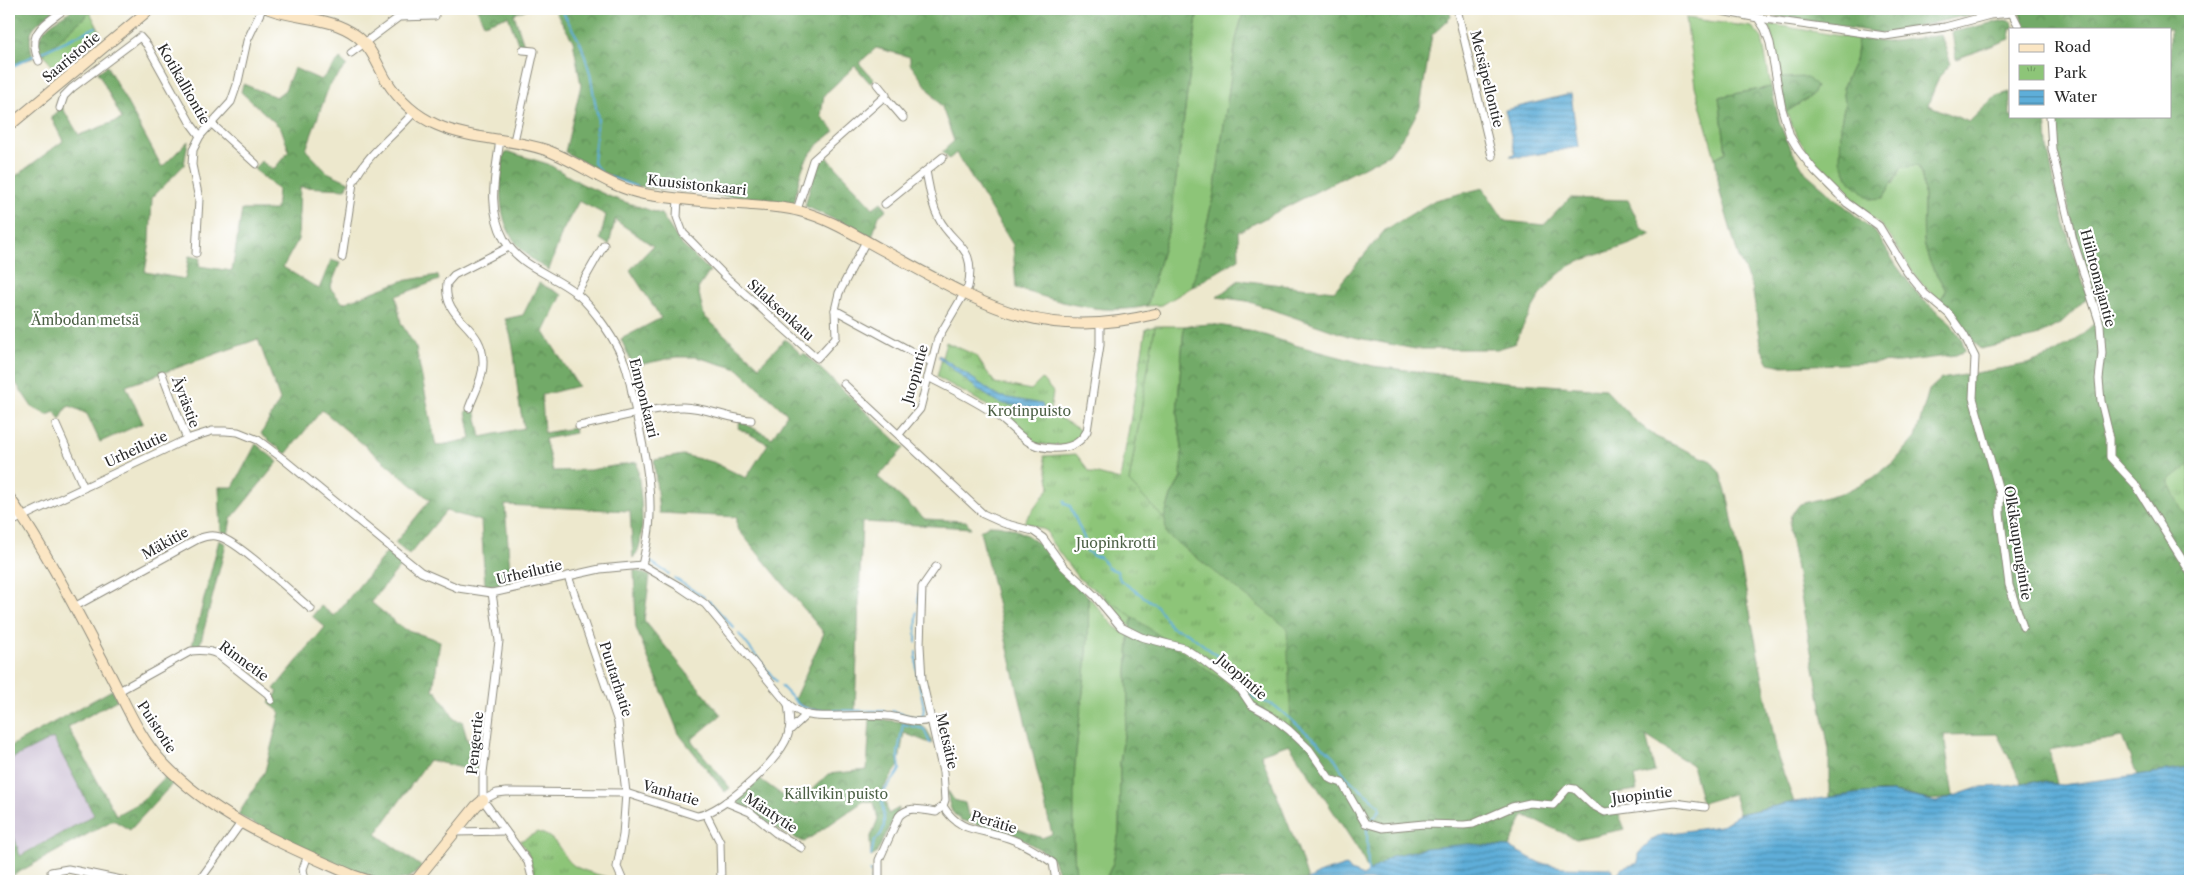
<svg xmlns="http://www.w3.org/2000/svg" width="2199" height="890" viewBox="0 0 2199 890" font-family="'Libre Caslon Text',serif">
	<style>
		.industrial { fill: #cbbfd4 }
		.grass { fill: #8dc578; stroke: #5c7852 }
		.forest { fill: url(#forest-crowns); stroke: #4e6a4a }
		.park { fill: url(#park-tufts); stroke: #5c7852 }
		.water { fill: url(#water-rules); stroke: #446c82 }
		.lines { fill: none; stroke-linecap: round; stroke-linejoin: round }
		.stream { stroke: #5eaed9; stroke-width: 2 }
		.street-casing { stroke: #8c8a7c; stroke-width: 9 }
		.secondary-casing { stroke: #8c8a7c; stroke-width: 12 }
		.street { stroke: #fff; stroke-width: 7 }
		.secondary { stroke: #fbe6c4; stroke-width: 10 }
		.labels { text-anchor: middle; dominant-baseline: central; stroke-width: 4.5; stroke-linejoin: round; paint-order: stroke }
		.street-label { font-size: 14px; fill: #2b2b2b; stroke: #fff }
		.park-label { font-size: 14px; fill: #4d6146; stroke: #fff }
	</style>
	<defs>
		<pattern id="forest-crowns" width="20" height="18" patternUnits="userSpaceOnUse" patternTransform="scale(1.25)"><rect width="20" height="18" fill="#72aa68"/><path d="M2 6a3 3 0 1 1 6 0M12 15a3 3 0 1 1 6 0" fill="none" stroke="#5e8b56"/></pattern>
		<pattern id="park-tufts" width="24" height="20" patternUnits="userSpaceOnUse" patternTransform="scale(1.25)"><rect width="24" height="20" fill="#8dc578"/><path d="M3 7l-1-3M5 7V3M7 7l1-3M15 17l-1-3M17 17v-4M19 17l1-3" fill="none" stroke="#73a063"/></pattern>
		<pattern id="water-rules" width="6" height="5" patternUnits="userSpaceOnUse" patternTransform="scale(1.25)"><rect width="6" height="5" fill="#5eaed9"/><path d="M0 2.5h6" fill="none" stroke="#4e8eb0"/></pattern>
	</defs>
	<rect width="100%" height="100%" fill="#fff"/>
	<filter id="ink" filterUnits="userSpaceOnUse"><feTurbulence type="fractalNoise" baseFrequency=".02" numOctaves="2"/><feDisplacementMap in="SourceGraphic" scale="10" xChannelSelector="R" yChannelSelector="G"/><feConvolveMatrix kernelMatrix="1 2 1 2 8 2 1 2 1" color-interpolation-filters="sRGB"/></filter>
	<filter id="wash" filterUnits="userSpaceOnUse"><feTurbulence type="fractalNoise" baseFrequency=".0096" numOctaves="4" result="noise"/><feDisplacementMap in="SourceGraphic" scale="20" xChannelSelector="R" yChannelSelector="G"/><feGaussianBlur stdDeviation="1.12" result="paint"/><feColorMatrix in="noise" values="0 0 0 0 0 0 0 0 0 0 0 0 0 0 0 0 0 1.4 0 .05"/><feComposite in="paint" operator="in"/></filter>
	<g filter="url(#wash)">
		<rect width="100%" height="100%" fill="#ede8cd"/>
		<!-- industrial -->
		<path class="industrial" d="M53 737 94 815 19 856 9 820V760Z"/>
		<!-- grass -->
		<g class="grass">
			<path d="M1198 9H1244L1236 40 1214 194 1192 287 1162 305 1147 306 1170 225Z"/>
			<path d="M90 12 100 32 55 70 44 54Z"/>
			<path d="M1686 18 1752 27 1762 38 1771 87 1719 97 1726 152 1715 158 1695 86Z"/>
			<path d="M1769 24 1858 39 1855 61 1843 86 1845 103 1841 122 1893 184 1902 167 1918 166C1931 194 1917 228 1928 257 1932 269 1941 280 1946 291L1940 300C1913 281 1907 259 1888 234 1878 220 1862 210 1848 198 1819 171 1801 149 1786 112L1810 97 1815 87 1779 78Z"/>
			<path d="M1155 326H1184L1177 414 1182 447 1181 478 1171 496 1130 627 1103 601 1108 551 1129 482Z"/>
			<path d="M1088 596 1115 627 1129 636 1127 673 1128 709 1120 762 1119 832 1113 863 1105 881H1079L1075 870C1073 831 1072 791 1076 752 1081 700 1091 649 1088 596Z"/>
		</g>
		<!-- forest -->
		<g class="forest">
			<path d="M9 9H57C34 27 25 25 33 58L9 66Z"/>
			<path d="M73 9H87L90 12 44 54 39 55C32 31 56 21 73 9Z"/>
			<path d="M477 9H527L514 14 524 45 519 46 508 16 484 24Z"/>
			<path d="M554 9H1198L1170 225 1147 306C1102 316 1059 302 1016 288L1013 245 956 153 949 159 942 152 954 141 942 107 910 64V57L876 48 859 63 874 80 870 83 855 66 824 95 821 116 835 131C802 156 802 165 794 204L636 186 599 171 565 152 581 85 573 41Z"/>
			<path d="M1244 9H1449L1451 17 1432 35 1420 107 1407 131 1389 154 1238 232 1239 259 1192 287 1214 194 1236 40Z"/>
			<path d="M1731 9H1994L1886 34Z"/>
			<path d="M2013 9H2190V768L2137 775 2122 737 2049 750 2057 784 2035 781 2022 783 1997 734 1944 735 1953 796C1925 805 1917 794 1892 792 1871 791 1850 795 1829 797V750L1789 531 1791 515 1800 504 1845 492 1873 478 1896 460 1915 438 1929 390 1941 379 2027 364 2054 354 2075 340 2102 317C2084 262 2066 207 2056 150 2054 139 2056 128 2053 116H2170V29H2024L2020 14Z"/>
			<path d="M2005 20 2012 22 2014 29H2010V39L1956 59 1952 32Z"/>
			<path d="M1941 35 1951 64 1939 77 1928 105 1969 122 1996 96 2010 92V116H2045C2048 129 2047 142 2049 155 2057 203 2072 251 2088 297L2061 323 2036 337 1980 349 1940 300 1946 291C1941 280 1932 269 1928 257 1917 228 1931 195 1918 166L1902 167 1883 198 1870 199 1850 181 1840 160 1841 122 1845 103 1843 86 1855 61 1858 39 1887 42Z"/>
			<path d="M340 59 347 65 329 86 306 150 327 172 349 182 346 189 300 187 298 240 283 267 319 289 331 260 340 263 330 288 343 303 402 281 438 275 439 280 396 296 401 323 416 348 436 446 471 439 466 411 475 409 481 437 524 428C522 417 519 405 518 393 515 368 515 342 505 319L523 315 539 283 562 295 544 332 578 386 542 395 544 433 574 428 575 433 545 439 553 471 590 470 637 462C639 484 649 543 633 558L630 511 505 505 511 583 485 586 481 521 446 511 409 555 395 543 430 500 322 410 286 454 261 434 280 400 258 339 126 386 143 423 100 442 87 414 70 406 66 408 60 420 55 412 47 415 32 407 9 373V253L14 256 9 231V181L63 141 51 117 57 113 60 104 79 135 122 119 98 72 107 66 162 167 188 141 184 165 152 198 150 242 145 272 185 279 189 256 200 258 199 266 232 271 242 210H276L278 190 254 169 261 161 273 170 289 151 281 128 241 92 243 84 276 97 285 90 294 68 321 80Z"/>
			<path d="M1807 77 1816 87 1810 97 1786 112 1779 78Z"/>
			<path d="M1771 87 1780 124 1789 146 1806 173 1876 233 1896 265 1921 298 1949 321 1962 340 1965 351 1956 355 1899 362 1782 366 1769 363 1762 350 1752 287 1739 258 1720 193 1715 158 1726 152 1719 97Z"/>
			<path d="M509 152 548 164 582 184 613 198 661 214 681 244 710 271 698 289 704 316 759 366 785 339 802 355 804 353 904 448 878 477 925 519 966 521 971 528 862 522 855 710C834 710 811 713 794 700L824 633 737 528V517L659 513 654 460 683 455 713 462 746 478 768 444 738 428 740 421 772 438 787 414 738 369 696 357H677L633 366 621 339 661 318 630 270 653 246 615 220 609 245 600 239 606 215 579 201 562 232 549 270C499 243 496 205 504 154Z"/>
			<path d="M825 155 873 208 881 202 887 209 879 216 872 237 805 206 815 169Z"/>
			<path d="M1483 188 1505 221 1544 225 1570 198 1628 200 1641 228 1651 234C1630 247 1607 251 1583 260 1546 273 1531 312 1514 344L1497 349H1415L1348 336 1247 301 1217 297 1239 280 1334 291 1385 230 1435 200Z"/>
			<path d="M1211 324 1249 330 1295 345 1373 366 1506 382 1605 389 1634 420 1656 437 1711 461 1720 473 1728 498 1778 758 1794 802 1739 814 1733 794 1702 803 1692 765 1646 736 1655 772 1634 777 1637 790 1610 794 1625 829 1576 839 1524 815 1509 847 1469 844 1369 873 1361 854 1289 744 1261 754 1299 852 1308 880 1105 881 1113 863 1119 832 1120 762 1128 709 1127 673 1130 627 1171 496 1181 478 1182 447 1177 414 1184 326Z"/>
			<path d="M256 444 278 462 231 519 228 535 221 531 219 487H233Z"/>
			<path d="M989 525C1037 524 1056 567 1088 596 1091 649 1081 700 1076 752 1074 771 1074 790 1074 809 1074 833 1072 858 1078 881H1061L1053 859 1041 850 1010 832 960 820C950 812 948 803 948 791L954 800 965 803 968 815 989 818 1042 838 1052 834 980 531Z"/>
			<path d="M219 540 226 544 200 645 192 646Z"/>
			<path d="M387 552 402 564 371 602 402 628 440 641 433 691 437 692 455 720 462 721 468 742 482 744 479 772 429 760 376 834 422 867C417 873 412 877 404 879 366 888 274 834 238 815L265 771 280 712 269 703 278 692 274 689 325 627 312 616 321 606 334 616Z"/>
			<path d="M634 570 650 576 644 620 721 715 691 740 730 788 725 792 679 734 636 628Z"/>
			<path d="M112 690 117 700 68 727 116 815 142 801 168 774 175 781 130 830 113 820 12 876 13 881H9V820L20 856 94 815 53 738 9 760V747Z"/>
			<path d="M870 718 919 724C928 729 930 734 932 744L904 733 898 767 883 789 888 814 899 808 876 854 871 857 870 839 878 819 874 802 864 801 804 842 786 834 737 804V797L760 779 796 805 828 774 867 770Z"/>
		</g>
		<!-- park -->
		<g class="park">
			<path d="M1155 326 1129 482 1165 520 1166 534 1287 628 1291 729 1078 578 1050 540 1047 531 1024 522 1050 487 1044 456 1076 454 1090 472 1120 480 1146 329Z"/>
			<path d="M946 342 975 355 995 383 1031 390 1042 379 1053 392 1050 412 1083 432 1074 441 1063 446 1036 444 985 404 937 377Z"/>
			<path d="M2190 464V517L2182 511 2168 481Z"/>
			<path d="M538 832C560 839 558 851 572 864 579 871 611 878 622 881H536L528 853 520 841Z"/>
		</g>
		<!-- water -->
		<g class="water">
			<path d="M1571 94 1578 147 1522 157 1510 156 1515 153 1505 110Z"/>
			<path d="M939 355 998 396 1042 404 1045 414 1041 415C1030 401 1010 409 996 401 976 390 957 372 939 358Z"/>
			<path d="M2190 768V881H1306L1321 873 1346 865 1351 871 1363 876 1392 856 1426 848 1469 844 1509 847 1540 863 1562 867 1611 868 1613 873 1617 874 1622 868 1638 863V854L1650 841 1664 834 1720 826 1739 814 1794 802 1863 793 1893 792 1936 802 1980 787 2009 786 2035 781 2062 785Z"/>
		</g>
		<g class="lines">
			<!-- stream -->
			<g class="stream">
				<path d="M561 9 581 44 590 73 598 119 593 162 601 172"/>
				<path d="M40 53 96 27"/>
				<path d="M9 68 35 55"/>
				<path d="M610 177 637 187"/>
				<path d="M1064 501 1065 504 1070 506 1087 545V551L1093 556 1100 557 1108 568 1117 571 1120 580 1157 606 1171 627 1188 633 1238 672 1253 697 1275 706 1334 756C1341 777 1364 792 1380 806V810L1371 821"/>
				<path d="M651 562 669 574"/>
				<path d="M674 578 704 597"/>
				<path d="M709 601 734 628"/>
				<path d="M918 602V593"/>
				<path d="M739 634 776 681"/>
				<path d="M916 642 917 612"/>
				<path d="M916 652 917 677"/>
				<path d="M781 686 800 706 810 710 884 711"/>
				<path d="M892 711 917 718 923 716 924 707 919 683"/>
				<path d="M1367 827 1368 873"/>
				<path d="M871 856 874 841C894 827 877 808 884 792 888 783 897 778 900 769L898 753 903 724 924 729 930 743"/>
				<path d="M870 871V873"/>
				<path d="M871 879V881"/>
			</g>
		</g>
	</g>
	<g filter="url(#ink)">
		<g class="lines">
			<!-- street casing -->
			<g class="street-casing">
				<g id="street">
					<path d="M1457 9 1492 156"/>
					<path d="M1711 9 1758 18 1765 29 1770 43 1782 109 1790 136 1799 151 1815 171 1847 203 1879 226 1907 272 1925 294 1949 314 1964 335 1975 357 1973 398 2000 494V514L2009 585 2023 627"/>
					<path d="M1758 18 1885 36 1945 27 1990 15 2012 13 2020 29"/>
					<path d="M351 53 399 17 435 16"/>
					<path d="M39 61C26 32 44 25 65 9"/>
					<path d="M885 97 903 118"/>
					<path d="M60 108 64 96 72 88 140 37 147 45 191 124 200 136"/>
					<path d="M2050 116 2052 149 2073 240 2100 324 2102 353 2099 379 2101 401 2110 438V457L2135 484 2190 572"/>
					<path d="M212 124 256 164"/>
					<path d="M500 139C496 173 486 206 504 239 520 267 552 274 576 293 594 308 617 342 625 364 630 378 632 394 635 408 642 442 651 478 650 513 650 531 646 548 642 565"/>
					<path d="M514 141 534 51 523 50"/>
					<path d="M678 198 677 217 683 233 726 277 817 358 836 337 835 310 839 293 866 241"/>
					<path d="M885 204 943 157"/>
					<path d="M797 210 813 160 886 95 877 84"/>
					<path d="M196 253 199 199 192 165 193 150 200 136 231 102 238 82 247 41 262 9"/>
					<path d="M342 257 353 183C367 153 393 137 414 112"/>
					<path d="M576 294 604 245"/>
					<path d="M835 310 931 362"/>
					<path d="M162 374 187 439"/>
					<path d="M928 377C950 388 972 399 992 412 1020 430 1022 450 1060 448 1073 447 1081 442 1087 431L1100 345V324"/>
					<path d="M844 384 983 514 1003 523 1033 531 1043 538 1063 566 1095 596 1121 627 1141 637 1184 648 1201 659 1241 690 1251 705 1271 716 1289 730 1309 749 1330 779 1342 783 1365 823 1382 828 1424 824 1464 825 1473 824 1512 807 1530 803 1553 805 1568 788 1575 789 1592 805 1605 812 1675 803 1705 807"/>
					<path d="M469 408C474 394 483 379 483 364 485 324 442 322 447 283L454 275 509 247"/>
					<path d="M56 425 84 488"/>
					<path d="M579 426C610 420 653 407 683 407 706 407 727 419 751 420"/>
					<path d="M899 434 920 409 938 338 968 287C977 244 953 247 938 217 931 203 929 186 926 171"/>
					<path d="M9 523 187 439 212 431H225L238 432 258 440 282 458 421 572 458 588 492 593 600 569 642 565 680 587 705 604 788 704C793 708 798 712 805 714 823 720 864 713 887 716 902 717 915 725 929 720"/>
					<path d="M568 576 618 722 626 793 623 835 617 867 623 881"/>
					<path d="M492 593 499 641 483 773V800L528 862 533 881"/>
					<path d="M74 607 198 539C205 536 212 534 220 537 240 543 292 593 311 609"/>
					<path d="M119 691 191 651C201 650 209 650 217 654L268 694 271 700"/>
					<path d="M789 731 806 715"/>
					<path d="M483 800 497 793 506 792 626 793 697 816C722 813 785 757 789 731 791 722 789 712 788 704"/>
					<path d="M726 802 750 812 776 833 802 848"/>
					<path d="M943 806C960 834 981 828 1008 838 1024 843 1039 853 1053 863L1056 881"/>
					<path d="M706 814 720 842 721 881"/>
					<path d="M457 832 505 831"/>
					<path d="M51 872 68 869 126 881"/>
					<path d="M199 881 241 823"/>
					<path d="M305 881 303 869 308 855"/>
					<path d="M879 881V860L899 816C909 805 922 810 936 812L943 806 945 800 943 772 922 680 920 645 922 587 936 567"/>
				</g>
			</g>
			<!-- secondary casing -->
			<g class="secondary-casing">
				<g id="secondary">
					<path d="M269 9C298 20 331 16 357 36 372 48 377 64 386 80 398 99 416 116 437 125 471 140 511 138 546 150 580 162 607 187 644 194 679 200 715 202 751 205 767 206 784 207 799 211 828 218 853 234 879 248 980 302 1035 343 1155 314"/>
					<path d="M9 126 150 9"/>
					<path d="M9 497C48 553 79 616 111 676 126 705 140 739 163 763 215 818 285 845 352 875L370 881"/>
					<path d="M410 881 417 879 476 806 483 800"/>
				</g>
			</g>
			<!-- street -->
			<use href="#street" class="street"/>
			<!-- secondary -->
			<use href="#secondary" class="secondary"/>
		</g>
	</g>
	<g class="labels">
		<!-- street labels -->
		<g class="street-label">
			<text transform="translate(71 57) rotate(-40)">Saaristotie</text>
			<text transform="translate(1487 79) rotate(76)">Metsäpellontie</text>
			<text transform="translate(184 84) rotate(60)">Kotikalliontie</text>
			<text transform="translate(697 185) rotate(6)">Kuusistonkaari</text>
			<text transform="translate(2098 278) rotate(75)">Hiihtomajantie</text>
			<text transform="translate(781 310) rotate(42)">Silaksenkatu</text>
			<text transform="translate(915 374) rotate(-74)">Juopintie</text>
			<text transform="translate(644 398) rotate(76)">Emponkaari</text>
			<text transform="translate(186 402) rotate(69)">Äyrästie</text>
			<text transform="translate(136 449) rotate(-25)">Urheilutie</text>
			<text transform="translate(165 543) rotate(-29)">Mäkitie</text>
			<text transform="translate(2018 543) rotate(81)">Olkikaupungintie</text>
			<text transform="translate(529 572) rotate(-13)">Urheilutie</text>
			<text transform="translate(244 661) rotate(36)">Rinnetie</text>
			<text transform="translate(1242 677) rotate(41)">Juopintie</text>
			<text transform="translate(616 679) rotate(72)">Puutarhatie</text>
			<text transform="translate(157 727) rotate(57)">Puistotie</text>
			<text transform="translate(947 741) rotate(77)">Metsätie</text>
			<text transform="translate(475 743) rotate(-84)">Pengertie</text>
			<text transform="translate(671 793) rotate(16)">Vanhatie</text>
			<text transform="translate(1642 795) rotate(-7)">Juopintie</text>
			<text transform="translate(771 813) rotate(33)">Mäntytie</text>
			<text transform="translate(994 822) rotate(17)">Perätie</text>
		</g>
		<!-- park labels -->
		<g class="park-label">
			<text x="85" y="320">Ämbodan metsä</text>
			<text x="1029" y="411">Krotinpuisto</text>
			<text x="1116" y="543">Juopinkrotti</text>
			<text x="836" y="794">Källvikin puisto</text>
		</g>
	</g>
	<!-- margin -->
	<rect width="2199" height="890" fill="none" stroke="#fff" stroke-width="30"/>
	<!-- legend -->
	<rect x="2009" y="28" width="162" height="90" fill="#ffffff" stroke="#aaaaaa"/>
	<rect x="2019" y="44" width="25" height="8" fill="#fbe6c4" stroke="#aaaaaa"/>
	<text x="2054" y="52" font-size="15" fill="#2b2b2b">Road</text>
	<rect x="2019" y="65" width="25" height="15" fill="url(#park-tufts)" stroke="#aaaaaa"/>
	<text x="2054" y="78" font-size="15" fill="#2b2b2b">Park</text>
	<rect x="2019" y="90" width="25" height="15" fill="url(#water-rules)" stroke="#aaaaaa"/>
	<text x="2054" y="102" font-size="15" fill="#2b2b2b">Water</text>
</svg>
